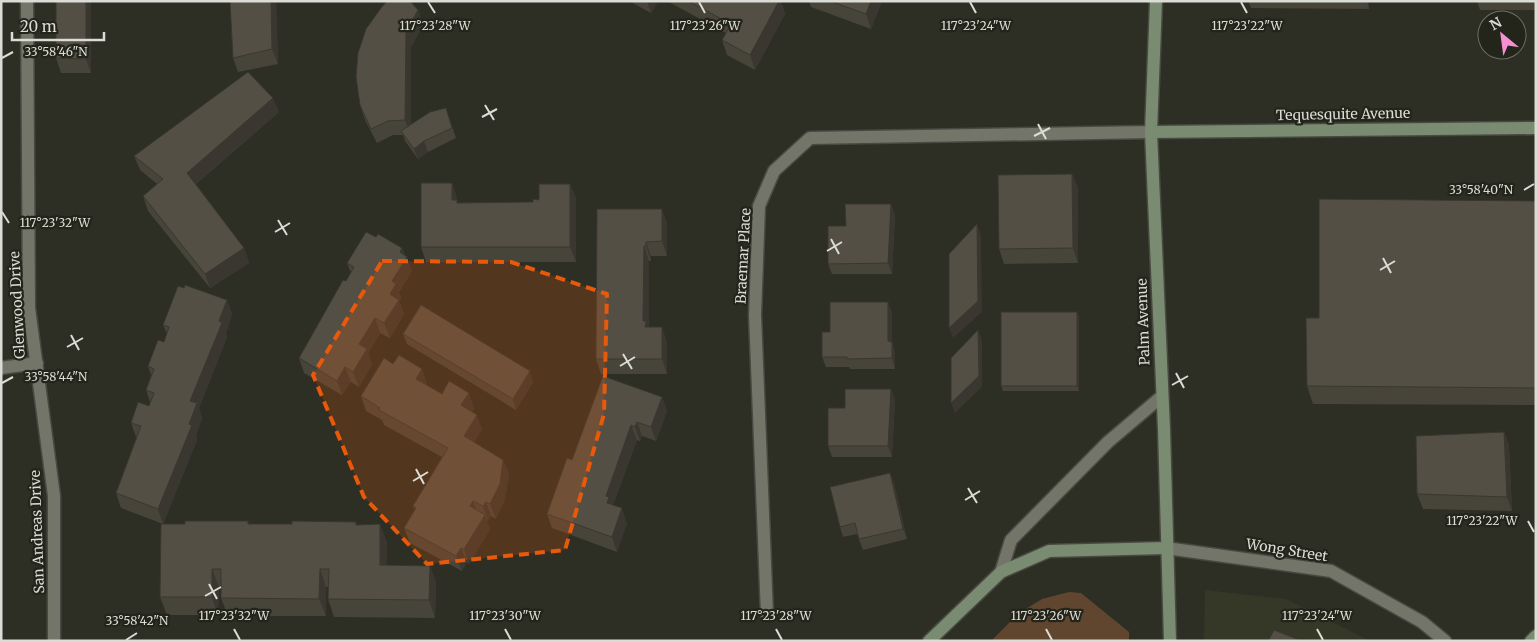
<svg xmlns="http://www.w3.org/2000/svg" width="1537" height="642" viewBox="0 0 1537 642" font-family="Merriweather,serif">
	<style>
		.built { fill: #363827 }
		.green { fill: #61462f }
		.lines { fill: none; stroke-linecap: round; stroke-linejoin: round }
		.street-casing { stroke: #484941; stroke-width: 15 }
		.secondary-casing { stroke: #484941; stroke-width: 15 }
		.street { stroke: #737569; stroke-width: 12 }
		.secondary { stroke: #798b70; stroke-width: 12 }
		.wall { fill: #47443a }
		.shaded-wall { fill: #3a3730 }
		.building { fill: #534f44; stroke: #3a3730 }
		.marked { fill: #e8590c; fill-opacity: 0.2; stroke: #e8590c; stroke-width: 4; stroke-dasharray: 10 6; stroke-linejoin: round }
		.ticks { fill: none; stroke: #dbdcd5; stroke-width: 2 }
		.labels { text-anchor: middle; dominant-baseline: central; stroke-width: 4.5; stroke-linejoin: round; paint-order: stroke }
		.street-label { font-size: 14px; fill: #dbdcd5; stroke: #23241a }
		.ticks-label { font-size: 12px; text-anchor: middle; fill: #dbdcd5; stroke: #23241a; stroke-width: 4.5; stroke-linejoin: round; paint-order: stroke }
	</style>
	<rect width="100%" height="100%" fill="#2d2e24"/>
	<!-- built -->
	<path class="built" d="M1205 590 1286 599 1370 641H1204Z"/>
	<!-- green -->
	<path class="green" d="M1069 592 1081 593 1129 632V641H991L1019 613 1042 599Z"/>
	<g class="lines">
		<!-- street casing -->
		<g class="street-casing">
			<g id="street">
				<path d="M27 1 29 308 54 496V641"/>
				<path d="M1 368 37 363"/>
				<path d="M1166 548 1331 571 1422 622 1445 641"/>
				<path d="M1001 572 1011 540 1108 442 1161 397"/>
				<path d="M767 614 755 315 759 206 774 171 810 138 1151 132"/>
			</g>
		</g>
		<!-- secondary casing -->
		<g class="secondary-casing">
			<g id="secondary">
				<path d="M1156 1 1151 132 1164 429 1170 641"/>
				<path d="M1151 132 1536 128"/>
				<path d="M929 641 1001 572 1049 551 1166 548"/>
				<path d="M1531 641 1536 636"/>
			</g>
		</g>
		<!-- street -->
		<use href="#street" class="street"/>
		<!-- secondary -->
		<use href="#secondary" class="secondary"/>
	</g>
	<!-- wall -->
	<g class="wall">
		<path d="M91 1V73H61L56 58Z"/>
		<path d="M230 1H276L278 64 238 72 233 58Z"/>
		<path d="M629 1H658L651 13Z"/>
		<path d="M667 1H781L785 14 755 70 727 55 722 40 726 33Z"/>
		<path d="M809 1H882L871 29 811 7Z"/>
		<path d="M1248 1H1369V9L1251 8Z"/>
		<path d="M1477 1H1536V10H1480Z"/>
		<path d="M418 10 423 25 411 47V124L446 108 456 138 428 152 418 159 405 141 403 135H393L377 143 365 120 360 105Z"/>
		<path d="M279 112 196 184 244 248 249 263 210 288 148 211 143 196 157 184 140 170 134 156Z"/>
		<path d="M1072 174 1078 188V263L1004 264 999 249Z"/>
		<path d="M452 183 458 203 533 202 570 184 576 198V262H426L421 247Z"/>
		<path d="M1536 201V405L1313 404 1307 386 1319 318Z"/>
		<path d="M891 204 895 215 892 274H832L828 264 846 226Z"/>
		<path d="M597 209 667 223V256H651V261H649V327L667 342V374H601L596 359Z"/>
		<path d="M402 248 412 271 399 292 401 298 399 301 404 314 390 338 380 333 368 353 372 364 359 387 351 382 342 395 304 373 299 358 351 273 347 263Z"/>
		<path d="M227 300 232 314 226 333 227 337 199 408 202 418 196 435 197 440 163 524H185L248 521 249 524 357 525 387 542 386 565 430 566 436 583 435 618 334 617 328 599V587H326V616H228L221 598V586L219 587 218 615H167L160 597 163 524 121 508 116 493 137 437H136L131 423 149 406 150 402 146 390 151 375 148 366 164 342 167 334 163 325Z"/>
		<path d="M892 312V342L895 352V369H850L849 367H826L822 357 830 332Z"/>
		<path d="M1077 312 1079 317V391H1003L1001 386Z"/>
		<path d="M403 334 533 382 516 410 407 344Z"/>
		<path d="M427 383 426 385 442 394 474 408 472 412 482 429 474 442 503 460 509 474 505 499 496 519 491 516 488 521 486 520 490 529 469 564 467 562 462 571 410 543 404 528 415 510 413 506 442 457 384 425 382 420 366 411 361 396Z"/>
		<path d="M662 397 667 411 656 441 642 436 640 441 637 440 613 505 627 523 617 552 552 528 547 514 572 460Z"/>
		<path d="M895 399 892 457H832L828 446 845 408Z"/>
		<path d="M1504 432 1509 446 1512 511 1423 509 1417 494Z"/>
		<path d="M890 473 894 483 907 539 863 550 857 534 843 537 840 527Z"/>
	</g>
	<!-- shaded-wall -->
	<g class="shaded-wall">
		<path d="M86 1H91V73L86 59Z"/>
		<path d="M271 1H276L278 64 272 49Z"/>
		<path d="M647 1H658L651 13Z"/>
		<path d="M779 1H781L785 14 755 70 750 55Z"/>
		<path d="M871 1H882L871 29 866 14Z"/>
		<path d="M1367 1H1369V9Z"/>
		<path d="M418 10 423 25 411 47V135L405 120 406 32Z"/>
		<path d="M273 98 279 112 192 187 187 173Z"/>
		<path d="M424 141 428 152 418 159 414 149Z"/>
		<path d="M1072 174 1078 188V263L1073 248Z"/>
		<path d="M452 183 457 198V200L463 214 452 200Z"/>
		<path d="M570 184 576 198V262L570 247Z"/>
		<path d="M891 204 895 215 892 274 888 263Z"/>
		<path d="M662 209 667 223V256L662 241Z"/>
		<path d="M977 224 981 235 982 312 953 338 949 328Z"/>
		<path d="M646 242 651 256V261L646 246Z"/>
		<path d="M644 246 649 261V329L651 342 643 321Z"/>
		<path d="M244 248 249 263 210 288 205 274Z"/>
		<path d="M402 248 406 258 407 257 412 271 399 292 401 298 399 301 404 314 390 338 384 323 392 281 400 252Z"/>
		<path d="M227 300 232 314 226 333 227 337 199 408 202 418 196 435 197 440 163 524 158 509 189 424 190 401Z"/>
		<path d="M888 302 892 312V342L895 352V369L892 358 888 341Z"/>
		<path d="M1077 312 1079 317V391L1077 386Z"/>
		<path d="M375 318 380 333 368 353 372 364 359 387 353 372 359 344Z"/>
		<path d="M662 327 667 342V374L662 359Z"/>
		<path d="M978 330 982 340V387L955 413 951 403Z"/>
		<path d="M345 367 351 382 342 395 337 381Z"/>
		<path d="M422 369 427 383 421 393 416 379Z"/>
		<path d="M530 371 533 382 516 410 513 399Z"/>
		<path d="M891 389 895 399 892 457 888 446Z"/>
		<path d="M469 393 474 408 467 420 461 405Z"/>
		<path d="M662 397 667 411 656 441 651 427Z"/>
		<path d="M477 415 482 429 469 451 464 436Z"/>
		<path d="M637 422 642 436 640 441 635 427Z"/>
		<path d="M631 425 637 440 613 506 607 503 606 496Z"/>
		<path d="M1504 432 1509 446 1512 511 1507 497Z"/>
		<path d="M503 460 509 474 505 499 496 519 490 504Z"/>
		<path d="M890 473 894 483 907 539 903 529Z"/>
		<path d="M473 501 478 515 470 506Z"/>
		<path d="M486 502 491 516 488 521 483 506Z"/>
		<path d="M622 508 627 523 617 552 612 537Z"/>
		<path d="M485 515 490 529 469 564 464 549Z"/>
		<path d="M380 524 387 542 386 583 380 565Z"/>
		<path d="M461 548 467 562 462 571 456 556Z"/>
		<path d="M430 566 436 583 435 618 429 600Z"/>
		<path d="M212 569 219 587 218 615 212 597Z"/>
		<path d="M320 569 326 587V616L319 599Z"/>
	</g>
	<!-- building -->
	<g class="building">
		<path d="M56 1H86V59L56 58Z"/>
		<path d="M230 1H271L272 49 233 58Z"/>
		<path d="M387 1H410L418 10 406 32 405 120 388 121 371 129 360 105 356 77 358 53 366 29 381 8Z"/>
		<path d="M688 1H779L750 55 722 40 731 24Z"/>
		<path d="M830 1H871L866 14Z"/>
		<path d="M248 72 273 98 187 173 244 248 205 274 143 196 163 179 134 156Z"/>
		<path d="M446 108 452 128 424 141 414 149 401 131 430 112Z"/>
		<path d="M1072 174 1073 248 999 249 998 175Z"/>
		<path d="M421 183H452V200H457V203L533 202V199L539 200V184H570V247H421Z"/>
		<path d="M1319 199 1536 201V388L1307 386 1306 318H1319Z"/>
		<path d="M845 204H891L888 263 828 264V226H846Z"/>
		<path d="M597 209H662V241L646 242V246H644L643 321H646L645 327H662V359H596Z"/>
		<path d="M977 224 978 301 949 328V254Z"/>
		<path d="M366 232 376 237 378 234 402 248 400 252 407 257 392 281 396 284 390 294 399 300 384 323 375 318 359 344 367 349 353 372 345 367 337 381 299 358 343 280 346 281 354 267 347 263Z"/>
		<path d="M185 285 227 300 219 321 222 323 190 401 197 403 189 424 192 425 158 509 116 493 141 426 131 423 138 402 149 406 154 393 146 390 154 369 148 366 158 340 164 342 169 327 163 325 178 286 184 288Z"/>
		<path d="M830 302H888V341L892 342V358L847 359V357H822V332H830Z"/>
		<path d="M421 305 530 371 513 399 403 334Z"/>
		<rect x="1001" y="312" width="76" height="74"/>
		<path d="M978 330 979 376 951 403V358Z"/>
		<path d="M399 355 422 369 416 379 442 394 449 381 469 393 461 405 477 415 464 436 503 460 500 484 490 504 486 502 483 506 473 501 470 506 485 515 464 549 461 548 456 556 404 528 416 508 413 506 448 448 379 410 380 408 361 396 384 358 393 364Z"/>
		<path d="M603 376 662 397 651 427 637 422 635 427 631 425 606 496 609 497 607 503 622 508 612 537 547 514 567 458 572 460Z"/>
		<path d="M845 389H891L888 446H828V408H845Z"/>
		<path d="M1504 432 1507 497 1417 494 1416 436Z"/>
		<path d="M890 473 903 529 859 539 855 523 840 527 830 487Z"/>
		<path d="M185 521H248V524H292V521L356 522V525L380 524V565L430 566 429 600 328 599 329 569H320L319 599 221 598V569H212V597H160L161 524H185Z"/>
		<path d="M1274 630 1302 641H1268Z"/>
	</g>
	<!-- marked area -->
	<path class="marked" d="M382 261 511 262 607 294 604 414 565 550 427 564 364 497 313 375Z"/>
	<!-- ticks -->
	<path class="ticks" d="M428 2 435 13M699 2 705 13M970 2 976 13M1241 2 1247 13M2 58 13 52M485 105 494 120M482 117 497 109M1038 124 1046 139M1034 136 1050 128M1524 190 1534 184M2 212 9 223M278 220 287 235M275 232 290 223M831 239 839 254M827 251 842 242M1383 258 1391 273M1380 270 1395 261M71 335 79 350M67 347 83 338M623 354 632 369M620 366 635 357M1176 373 1184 388M2 383 13 377M1172 385 1188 376M416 469 424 484M413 481 428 472M968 488 977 503M965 500 980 491M1528 521 1534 532M209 584 217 599M205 596 221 587M234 629 240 640M505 629 511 640M776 629 782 640M1046 629 1052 640M1317 629 1323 640M126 640 137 633"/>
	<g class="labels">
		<!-- street labels -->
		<g class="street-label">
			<text transform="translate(1343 114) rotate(-1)">Tequesquite Avenue</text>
			<text transform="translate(743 256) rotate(-87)">Braemar Place</text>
			<text transform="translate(17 305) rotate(-93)">Glenwood Drive</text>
			<text transform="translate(1143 322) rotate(-92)">Palm Avenue</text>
			<text transform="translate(37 532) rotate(-92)">San Andreas Drive</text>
			<text transform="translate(1287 550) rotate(9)">Wong Street</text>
		</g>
	</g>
	<g class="ticks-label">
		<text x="435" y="30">117°23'28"W</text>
		<text x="705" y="30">117°23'26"W</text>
		<text x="976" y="30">117°23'24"W</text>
		<text x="1247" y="30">117°23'22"W</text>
		<text x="56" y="56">33°58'46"N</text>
		<text x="1481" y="194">33°58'40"N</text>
		<text x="55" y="227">117°23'32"W</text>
		<text x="56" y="381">33°58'44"N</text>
		<text x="1482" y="525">117°23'22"W</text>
		<text x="234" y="620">117°23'32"W</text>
		<text x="505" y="620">117°23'30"W</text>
		<text x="776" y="620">117°23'28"W</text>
		<text x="1046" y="620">117°23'26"W</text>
		<text x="1317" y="620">117°23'24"W</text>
		<text x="137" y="625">33°58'42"N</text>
	</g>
	<!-- border -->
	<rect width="1537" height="642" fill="none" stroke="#dbdcd5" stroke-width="5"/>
	<!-- north arrow -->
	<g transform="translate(1502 35) rotate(331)"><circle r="24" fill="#23241a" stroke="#6d6e65"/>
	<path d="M0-4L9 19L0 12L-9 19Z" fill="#f591d2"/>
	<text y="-8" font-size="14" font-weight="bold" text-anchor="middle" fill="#dbdcd5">N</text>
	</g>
	<!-- scale -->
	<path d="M12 32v8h92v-8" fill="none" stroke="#dbdcd5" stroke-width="2.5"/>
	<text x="20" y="32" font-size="15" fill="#dbdcd5" stroke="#23241a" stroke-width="4" paint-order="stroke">20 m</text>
</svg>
